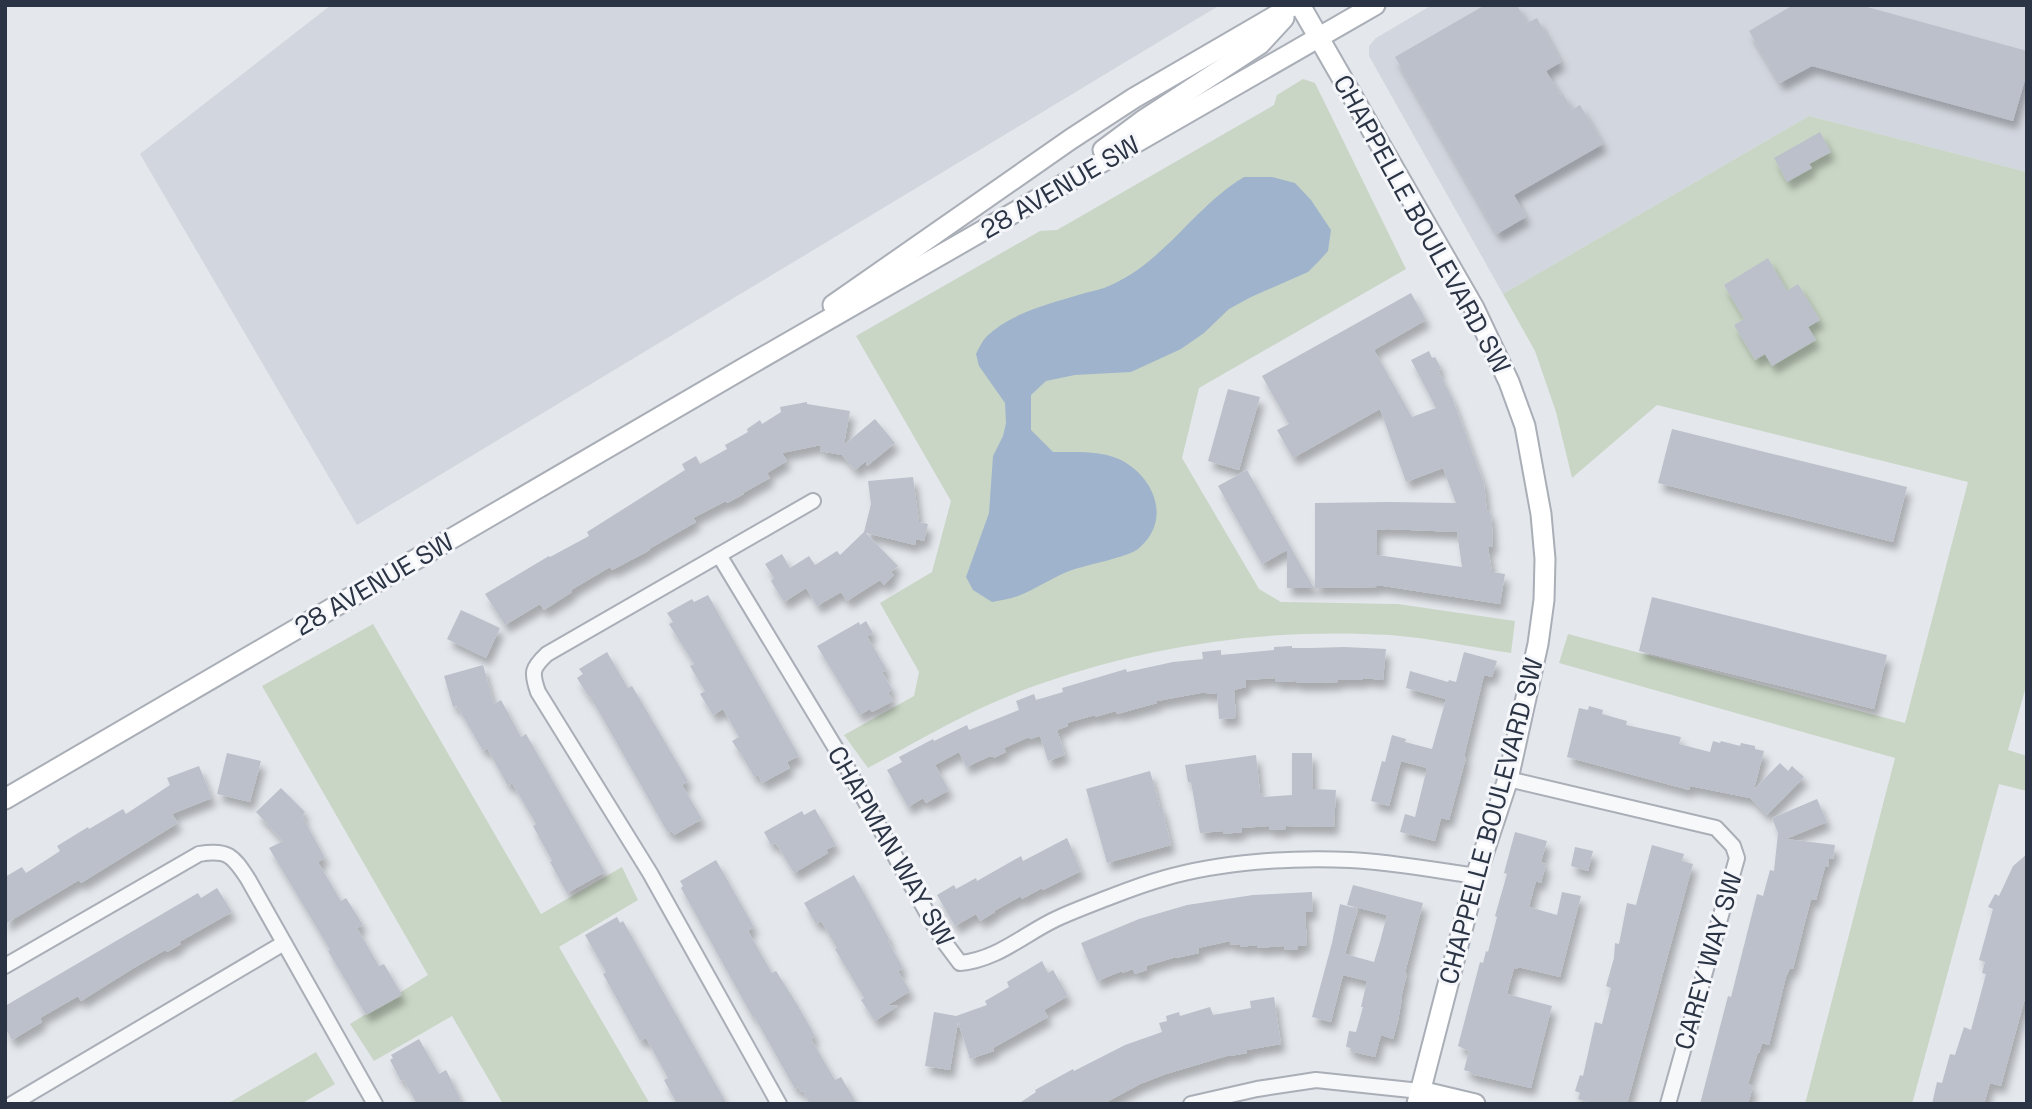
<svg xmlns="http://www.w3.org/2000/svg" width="2032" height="1109" viewBox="0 0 2032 1109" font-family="'Space Grotesk',sans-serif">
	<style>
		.built { fill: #d2d6de }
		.green { fill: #c9d6c5 }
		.water { fill: #9fb4cc }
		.building { fill: #bbc0ca; fill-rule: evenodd; filter: url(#shadow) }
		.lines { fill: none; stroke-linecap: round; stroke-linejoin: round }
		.street-casing { stroke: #a9aeb7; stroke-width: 18 }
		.secondary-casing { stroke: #a9aeb7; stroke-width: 23 }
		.street { stroke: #f7f8fa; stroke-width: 14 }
		.secondary { stroke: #fff; stroke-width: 19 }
		.labels { text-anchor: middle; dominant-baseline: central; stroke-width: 6; stroke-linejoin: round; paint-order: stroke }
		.street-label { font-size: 26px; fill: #2b3445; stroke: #f4f6f9 }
	</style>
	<defs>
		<filter id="shadow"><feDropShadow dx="4.5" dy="8" stdDeviation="3.5" flood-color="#0004"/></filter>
	</defs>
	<rect width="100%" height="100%" fill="#e4e7ec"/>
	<!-- built -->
	<g class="built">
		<path d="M331 5H1220L357 525 140 154Z"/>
		<path d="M1432 5H2027V172L1809 116 1503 294 1369 56V46L1376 38Z"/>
	</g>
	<!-- green -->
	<g class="green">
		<path d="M1303 79 1315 83 1406 269 1199 388 1182 458 1259 589 1281 602 1398 604 1515 621 1511 653C1471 647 1430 638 1390 635 1270 628 1153 644 1040 684 979 705 924 737 868 768L844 735 914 696 919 672 880 603 932 572 951 501 856 336 1040 231 1057 230 1274 105 1277 95Z"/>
		<path d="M1809 116 2027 172V683L2008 750 2027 756V791L1999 784 1912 1104H1805L1895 758 1559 663 1568 634 1905 723 1968 482 1657 405 1572 478 1556 412 1535 351 1503 294Z"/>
		<path d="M373 624 541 914 622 867 638 900 559 947 650 1104H503L452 1016 374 1061 350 1024 428 975 262 686Z"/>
		<path d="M316 1052 335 1084 301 1104H227Z"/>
	</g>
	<!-- water -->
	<path class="water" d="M1244 177H1272L1295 183 1311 200 1331 230 1328 251 1319 261 1308 272 1251 297 1229 309 1204 333 1181 349 1131 372 1075 375 1046 381 1031 395V430L1053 452C1070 452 1090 451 1107 455 1149 465 1177 517 1138 549 1128 557 1086 565 1072 570 1053 577 1036 589 1018 596 1010 599 1000 600 992 602L973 590 966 577 989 513 993 456 1003 436 1006 423 1005 403 979 366 976 354C979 348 982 341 987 336 1012 312 1053 303 1085 293 1093 291 1103 289 1111 285 1165 261 1194 207 1244 177Z"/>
	<!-- building -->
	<g class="building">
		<path d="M1485 5H1517L1527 23 1537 18 1561 62 1546 71 1561 96 1563 94 1572 110 1580 105 1603 144 1514 195 1526 217 1497 234 1395 57Z"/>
		<path d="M1793 5H1860L2027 51V73L2013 121 1812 66 1780 83 1749 31Z"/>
		<path d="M1820 132 1831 152 1809 164 1812 168 1787 182 1774 158Z"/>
		<path d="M1768 258 1787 291 1798 284 1820 320 1808 327 1816 340 1772 366 1765 354 1755 360 1734 325 1744 319 1724 285Z"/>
		<path d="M1411 293 1426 320 1374 350 1412 417 1436 408 1411 360 1429 351 1432 358 1435 357 1441 368 1438 370 1453 400 1484 484 1487 511 1490 510 1492 526 1493 547H1488L1492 572 1505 574 1500 604 1377 585V587L1315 588V503L1390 502 1456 503 1443 468 1406 482 1380 409 1293 458 1277 430 1289 424 1262 376ZM1387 529 1457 532 1462 567 1377 555V530Z"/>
		<path d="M1228 389 1260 397 1239 470 1208 461Z"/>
		<path d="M807 402V404L850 411 844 445 875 419 895 443 867 466 866 461 855 470 842 455 820 451 821 445 782 453 787 461 767 473 770 478 743 493 744 494 727 503 726 501 693 518 696 522 649 549 650 550 612 570 610 567 571 590 572 592 544 610 540 604 505 625 485 594 549 556 550 557 589 536 587 532 685 470 682 464 696 456 700 464 727 449 725 445 748 432 747 429 760 420 762 424 781 412 780 407Z"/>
		<path d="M1672 429 1907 487 1893 542 1658 483Z"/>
		<path d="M1247 470 1291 548 1314 588H1287V550L1262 564 1218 486Z"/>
		<path d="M913 477 919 522 928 524 924 541 916 539 915 545 866 533 898 566 891 572 894 575 884 585 880 580 847 601 841 592 817 606 806 588 784 602 771 581 774 578 765 564 782 554 790 568 809 556 815 565 837 551 840 555 864 532 871 504 868 481Z"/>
		<path d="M708 595 799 756 787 762 790 768 762 783 758 775 754 777 740 752H739L732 741 739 737 723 709 713 715 700 694 705 691 690 666 694 664 669 624 673 622 667 613 692 599 694 602Z"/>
		<path d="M1652 597 1887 655 1874 709 1639 651Z"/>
		<path d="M461 610 500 628 486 658 447 639Z"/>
		<path d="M866 621 873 633 867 636 887 670 882 672 892 689 888 692 893 701 872 712 870 709 859 715 817 646 859 622 860 625Z"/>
		<path d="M1292 646V648H1311L1344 647 1386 649 1383 680 1363 678V680H1338V682L1316 683H1296V681L1275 682V678L1246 680V687L1234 690 1236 718 1219 719 1217 693 1206 694V692L1157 701V703L1117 714 1116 711 1095 717V715L1067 723 1068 726 1057 730 1065 755 1048 761 1040 736 1030 739 1029 737 1004 748 1006 752 994 758 993 756 988 757 966 767 959 752 935 765 949 790 926 803 923 798 908 807 887 770 902 762 899 757 933 739 934 741 967 725 969 730 1019 710 1016 701 1034 694 1036 700 1063 692 1062 688 1126 669 1127 672 1173 662 1203 659 1202 652 1221 650V655L1274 650V647Z"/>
		<path d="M607 652 628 688 632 686 688 781 682 785 702 819 674 835 672 831 668 833 590 696 589 697 577 678 583 674 579 669Z"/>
		<path d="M1464 652 1497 661 1492 677 1484 675 1464 757 1466 758 1449 820 1441 818 1435 841 1400 832 1405 814 1415 817 1427 768 1401 761 1389 806 1371 801 1382 761 1385 762 1392 735 1406 739 1405 742 1432 749 1446 699 1406 688 1410 671 1448 682 1449 680 1456 682Z"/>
		<path d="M483 665 494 704 501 700 521 737 526 734 605 872 567 893 550 862 552 861 533 826 536 824 512 783 508 786 487 748 483 751 457 706 453 707 444 676Z"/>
		<path d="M1589 706 1603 710 1602 714 1627 721 1626 725 1681 737 1679 744 1710 752 1713 741 1720 743 1721 741 1740 746 1741 743 1755 746V749L1764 751 1754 789 1780 763 1788 771 1792 766 1804 777 1767 815 1750 798 1690 786 1689 790 1567 757 1579 708 1588 710Z"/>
		<path d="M227 753 261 761 250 802 217 794Z"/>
		<path d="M1292 753H1312L1313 789 1336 790 1334 827 1286 826V829L1269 830V826L1241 828 1242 832 1224 834 1223 831 1200 833 1191 782H1188L1185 765 1256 755 1260 793H1262L1263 797 1292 795Z"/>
		<path d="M199 766 212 798 172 814 178 823 81 883 79 880 5 924V877L22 867 26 873 60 851 57 846 88 827 89 829 123 809 126 814 170 785 167 778Z"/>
		<path d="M1150 771 1160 807H1162L1171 845 1107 863 1086 789Z"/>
		<path d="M281 788 305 812 302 816 325 858 318 862 341 901 346 898 363 925 357 928 379 966 384 964 402 995 366 1015 328 951 330 950 269 848 283 841 256 812Z"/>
		<path d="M1817 799 1827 822 1786 839 1835 845 1833 859 1829 858 1828 867H1825L1816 900 1811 899 1793 969 1790 968 1786 977 1769 1045 1762 1043 1759 1053 1758 1052 1748 1084 1753 1086 1748 1104H1700L1728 996 1731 997 1757 894 1763 896 1770 870 1774 871 1778 833 1772 818Z"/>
		<path d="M815 809 836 845 826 850 828 853 794 873 779 848 775 843 771 845 764 832 802 811 804 815Z"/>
		<path d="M1515 832 1547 841 1541 862 1546 864 1541 883 1536 881 1529 907 1557 915 1562 892 1581 896 1560 977 1518 967 1517 969 1514 968 1507 994 1552 1006 1531 1088 1470 1074 1471 1072 1464 1070 1469 1051 1458 1046 1480 962 1483 963 1486 951 1488 952 1497 917 1495 916 1507 874 1504 873Z"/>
		<path d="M1067 838 1081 871 1043 890 1042 888 1022 899 1021 896 994 911 995 912 980 921 976 914 955 926 937 895 954 885 956 889 976 878 977 881 1021 856 1023 861Z"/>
		<path d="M1652 845 1684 854 1682 861 1693 864 1627 1104H1595L1578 1099 1580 1093 1575 1091 1580 1075 1583 1076 1595 1022 1602 1024 1611 988 1606 986 1614 958 1615 943 1619 944 1627 903 1636 905Z"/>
		<path d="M1575 847 1593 851 1588 871 1571 866Z"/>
		<path d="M2027 854V991L2001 1086 1990 1083 1984 1104H1932L1937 1082 1942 1083 1950 1054 1955 1055 1964 1027 1971 1030 1986 974 1982 973 1985 962 1979 960 1993 909 1988 907 1995 894 1999 896 2013 866Z"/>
		<path d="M716 860 754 927 748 931 772 973 776 971 798 1006 815 1036 811 1039 835 1080 841 1077 857 1104H810L803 1091 801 1092 798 1087 795 1089 754 1016H752L681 888 683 886 680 881Z"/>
		<path d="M854 875 890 940 888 941 903 968 898 971 910 991 888 1005 898 1006 875 1021 861 1000 864 998 835 949 837 948 821 921 816 924 804 903Z"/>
		<path d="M1353 885 1423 903 1405 973 1407 974 1401 998H1402L1398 1021 1393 1039 1381 1035 1375 1057 1350 1051 1351 1048 1346 1047 1349 1031 1356 1032 1363 1007H1361L1367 981 1343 975 1331 1022 1312 1017 1332 943 1340 904 1358 909 1345 954 1374 962 1380 942 1387 915 1347 905Z"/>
		<path d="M217 888 232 912 179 942 181 944 167 952 165 950 132 969 81 1001 78 996 40 1018 42 1022 12 1040 5 1028V1006L198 893 201 898Z"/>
		<path d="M1312 892 1313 912H1305L1307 945 1298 946V949L1285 950 1284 946 1257 948V945L1240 947V944L1230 945V941L1198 948 1199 953 1176 958V957L1146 966 1147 970 1135 974 1133 969 1122 973V971L1097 981 1081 943 1139 919 1187 905 1253 895Z"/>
		<path d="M617 917 620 923 623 921 727 1104H677L664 1080 668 1078 646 1038 640 1041 603 974 606 972 585 935Z"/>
		<path d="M1042 961 1048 973 1053 970 1068 996 1044 1010 1048 1017 993 1048 994 1051 970 1059 958 1022 950 1070 925 1066 934 1012 956 1016 987 1005 985 1001 1009 987 1007 982Z"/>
		<path d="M1274 997 1281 1044 1247 1050V1053L1230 1056V1055L1166 1074 1140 1084 1103 1104H1018L1036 1092 1035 1090 1073 1069 1074 1071 1125 1045 1162 1032 1159 1023 1167 1021 1166 1016 1179 1012 1180 1016 1210 1007 1213 1015 1251 1008 1250 1001Z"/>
		<path d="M419 1039 439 1074 446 1070 461 1100 454 1104H417L404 1080 401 1081 390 1060 393 1058 391 1055Z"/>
	</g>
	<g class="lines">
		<!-- street casing -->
		<g class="street-casing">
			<g id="street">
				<path d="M719 555 844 762 901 867 942 939 960 963C997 960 1024 934 1056 919 1073 911 1092 904 1110 897 1128 890 1147 883 1165 878 1220 862 1293 857 1350 860 1392 862 1434 870 1476 876"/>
				<path d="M1508 779 1716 828 1733 846 1737 858 1668 1104"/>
				<path d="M5 966 199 854C228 849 233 856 248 879L375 1104"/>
				<path d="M12 1104 284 943"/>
				<path d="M779 1104 650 873 538 692C531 672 532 668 547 654L813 501"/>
				<path d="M1191 1104 1257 1089 1316 1080 1420 1091"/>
			</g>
		</g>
		<!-- secondary casing -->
		<g class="secondary-casing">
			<g id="secondary">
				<path d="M1300 5 1474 308 1509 382 1525 426 1541 514 1545 559 1544 600 1538 644 1508 779 1476 876 1417 1104"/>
				<path d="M1103 150 1142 121 1260 44 1284 18"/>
				<path d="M833 305 1071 139 1134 98 1294 5"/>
				<path d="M5 799 744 368 1375 5"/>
				<path d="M1420 1091 1475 1104"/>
			</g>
		</g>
		<!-- street -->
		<use href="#street" class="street"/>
		<!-- secondary -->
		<use href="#secondary" class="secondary"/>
	</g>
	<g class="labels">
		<!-- street labels -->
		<g class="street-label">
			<text transform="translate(1060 187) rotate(-30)">28 AVENUE SW</text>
			<text transform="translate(1422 224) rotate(61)">CHAPPELLE BOULEVARD SW</text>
			<text transform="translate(374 584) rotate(-30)">28 AVENUE SW</text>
			<text transform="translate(1491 821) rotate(-75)">CHAPPELLE BOULEVARD SW</text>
			<text transform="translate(891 846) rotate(60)">CHAPMAN WAY SW</text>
			<text transform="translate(1708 961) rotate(-74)">CAREY WAY SW</text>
		</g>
	</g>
	<!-- border -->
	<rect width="2032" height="1109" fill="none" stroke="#2b3445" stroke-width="14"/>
</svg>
